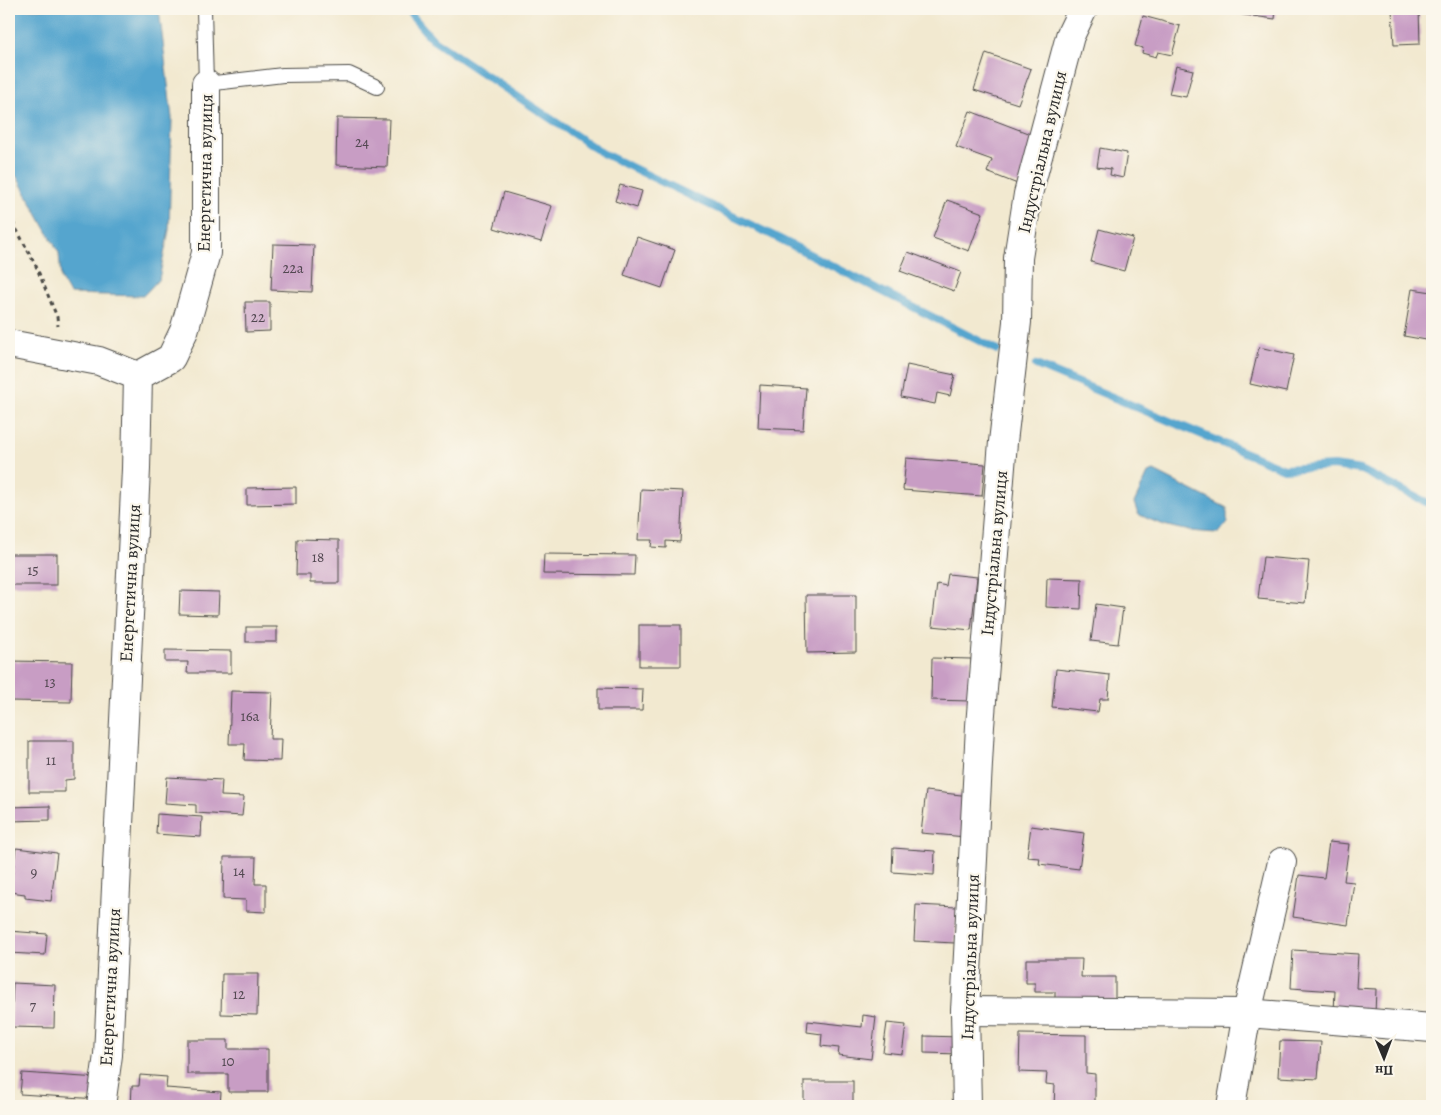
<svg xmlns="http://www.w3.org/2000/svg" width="1441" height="1115" viewBox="0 0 1441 1115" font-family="Alegreya,serif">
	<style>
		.water { fill: #54a5ce; stroke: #40687c }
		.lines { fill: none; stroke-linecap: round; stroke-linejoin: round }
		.stream { stroke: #54a5ce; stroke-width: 8 }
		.building { fill: #c89dc4 }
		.service-casing { stroke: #494844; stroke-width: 16 }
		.minor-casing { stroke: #494844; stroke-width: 30 }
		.path { stroke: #494844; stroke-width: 3; stroke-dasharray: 4 4; stroke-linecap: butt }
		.service { stroke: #fff; stroke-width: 14 }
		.minor { stroke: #fff; stroke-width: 28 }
		.labels { text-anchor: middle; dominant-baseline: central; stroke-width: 4.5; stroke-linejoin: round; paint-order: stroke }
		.number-label { font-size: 15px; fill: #524851 }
		.street-label { font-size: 18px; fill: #2b2b2b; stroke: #fbf7ec }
	</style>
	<rect width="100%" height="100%" fill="#fbf7ec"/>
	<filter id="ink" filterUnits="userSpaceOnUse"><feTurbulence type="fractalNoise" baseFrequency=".02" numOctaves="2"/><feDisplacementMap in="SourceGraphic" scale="10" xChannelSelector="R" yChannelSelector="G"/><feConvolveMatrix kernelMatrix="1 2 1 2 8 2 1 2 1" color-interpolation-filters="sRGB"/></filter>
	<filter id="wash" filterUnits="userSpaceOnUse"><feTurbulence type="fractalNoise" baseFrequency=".0096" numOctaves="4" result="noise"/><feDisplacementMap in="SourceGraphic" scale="20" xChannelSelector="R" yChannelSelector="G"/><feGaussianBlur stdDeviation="1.12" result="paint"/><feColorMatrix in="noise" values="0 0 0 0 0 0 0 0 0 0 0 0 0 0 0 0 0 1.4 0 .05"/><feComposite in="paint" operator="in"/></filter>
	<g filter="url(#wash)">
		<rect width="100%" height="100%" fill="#f2e9d0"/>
		<!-- water -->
		<g class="water">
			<path d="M9 9H159L172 118 169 230 159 279 143 296 70 294 61 279 59 253 17 177 9 169Z"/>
			<path d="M1154 471 1227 508V523L1219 533C1189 532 1165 528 1138 514L1134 503 1148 473Z"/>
		</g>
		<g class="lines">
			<!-- stream -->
			<g class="stream">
				<path d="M406 9 433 40 602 153 772 235 997 350"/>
				<path d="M1036 365 1284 469 1334 466 1361 470 1432 505"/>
			</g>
		</g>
		<g id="blocks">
			<!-- building -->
			<g class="building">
				<path d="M1237 9H1276L1275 19 1237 14Z"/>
				<path d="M1392 9H1419L1420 44 1394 45Z"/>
				<path d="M1143 16 1180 26 1172 55 1158 52 1156 57 1142 53 1143 48 1135 46Z"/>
				<path d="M986 53 1031 69 1018 104 974 90Z"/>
				<path d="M1176 66 1193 70 1186 97 1169 94Z"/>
				<path d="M970 111 1038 137 1020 185 987 172 992 160 956 147Z"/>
				<path d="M337 118 389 119 387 167 336 165Z"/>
				<path d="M1100 148 1127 153 1123 178 1110 175 1111 169 1097 167Z"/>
				<path d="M620 185 642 191 637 208 615 201Z"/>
				<path d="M504 192 552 206 541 242 494 228Z"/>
				<path d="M947 200 983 213 969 251 933 238Z"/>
				<path d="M1099 229 1133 238 1124 271 1091 262Z"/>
				<path d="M637 237 675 250 662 288 624 275Z"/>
				<path d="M273 244 314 245 312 292 271 290Z"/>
				<path d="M908 252 961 272 954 291 900 271Z"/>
				<path d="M1412 289 1432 292V341L1404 336Z"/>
				<path d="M245 302H270V331L246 332Z"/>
				<path d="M1259 347 1294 355 1286 392 1250 384Z"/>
				<path d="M907 365 955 375 950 396 937 393 935 404 901 397Z"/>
				<path d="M760 385 806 388 803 430 758 428Z"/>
				<path d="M906 458 985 464 982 496 903 490Z"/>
				<path d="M296 487V504L247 505V488Z"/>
				<path d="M641 489 683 491 680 542 666 541V548L651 547 652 540H638Z"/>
				<path d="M297 539 339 540V583H310V575H296Z"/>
				<rect x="9" y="554" width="48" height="31"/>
				<path d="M544 554 635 555 634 575 543 574Z"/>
				<path d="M1263 557 1309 561 1305 603 1258 599Z"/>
				<path d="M948 574 977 577 971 630 932 626 937 584 946 586Z"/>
				<path d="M1047 578 1082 579 1081 609 1046 607Z"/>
				<path d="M180 591 219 592 218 615 179 614Z"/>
				<path d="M806 595H856V652L807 653Z"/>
				<path d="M1096 604 1123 608 1118 644 1091 641Z"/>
				<rect x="639" y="625" width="42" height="41"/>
				<rect x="246" y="627" width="31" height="15"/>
				<path d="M165 650 231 651V673H187L188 662H165Z"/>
				<path d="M932 658 971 659 970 701 931 700Z"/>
				<path d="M9 661 72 662 71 702 9 701Z"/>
				<path d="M1056 669 1110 675 1108 699H1100L1098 712 1052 707Z"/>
				<path d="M598 688 643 689 642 710H598Z"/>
				<path d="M231 691 272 692 270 739H281L280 761 244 760 245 744H229Z"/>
				<path d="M29 741H74V779L65 780V792H29Z"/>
				<path d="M167 777 222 780 221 796 244 797 242 816 196 813V805L165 803Z"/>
				<path d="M926 791 970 796 966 837 921 833Z"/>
				<path d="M50 806V820L9 821V807Z"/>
				<path d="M157 814 202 817 201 837 156 834Z"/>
				<path d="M1031 826 1084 833 1079 869 1039 864 1040 858 1027 857Z"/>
				<path d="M1329 842 1349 844 1344 881 1354 882 1348 925 1293 917 1299 875 1324 878Z"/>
				<path d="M16 848 57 853 51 901 25 898V894L10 892Z"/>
				<path d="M893 848 935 851 934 875 892 872Z"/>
				<path d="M224 857H256L255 884H266V912L246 911V900L223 899Z"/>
				<path d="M916 905 957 907 955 943 914 941Z"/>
				<path d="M9 931 47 934 45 955 9 953Z"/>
				<path d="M1293 950 1358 954 1356 988 1376 989 1375 1014 1334 1012 1335 991 1291 988Z"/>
				<path d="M1026 959H1082L1081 977H1115V1004H1055V992H1035V983H1026Z"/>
				<path d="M222 974H258L257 1015 221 1014Z"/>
				<path d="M13 983 55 985 54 1028 11 1027Z"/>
				<path d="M863 1015 876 1017 871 1059 838 1055 839 1048 821 1046 822 1034 807 1032 808 1021 862 1027Z"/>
				<path d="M887 1023 906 1025 902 1054 883 1052Z"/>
				<path d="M1020 1034 1086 1035V1073L1095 1074V1106H1054L1055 1085 1046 1084 1047 1073 1019 1072Z"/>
				<path d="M924 1036 961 1037V1054L924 1053Z"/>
				<path d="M187 1040H228V1049H268V1092H228V1074H187Z"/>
				<path d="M1280 1041 1321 1042 1318 1079 1278 1077Z"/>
				<path d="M22 1073 99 1078 98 1099 20 1094Z"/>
				<path d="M140 1075 167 1077 166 1088 221 1092 220 1106H131L132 1086H139Z"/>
				<rect x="804" y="1081" width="49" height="25"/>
			</g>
		</g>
	</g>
	<g filter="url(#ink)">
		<use href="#blocks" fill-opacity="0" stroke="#494844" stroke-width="1"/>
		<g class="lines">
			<!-- service casing -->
			<g class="service-casing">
				<path id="service" d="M204 9 206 84 283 75 349 74 377 87"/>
			</g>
			<!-- minor casing -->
			<g class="minor-casing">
				<g id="minor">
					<path d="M9 344 99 361 138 376"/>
					<path d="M965 1011 1247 1013 1432 1028"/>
					<path d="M101 1106 108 1055 136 469 138 376 171 358 184 331 206 253V84"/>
					<path d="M967 1106 965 1011 980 726 1003 442 1017 322 1018 258 1028 194 1070 36 1083 9"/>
					<path d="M1231 1106 1247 1013 1282 862"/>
				</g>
			</g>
			<!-- path -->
			<path class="path" d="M9 215 36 266 57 317 58 326"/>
			<!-- service -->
			<use href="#service" class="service"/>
			<!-- minor -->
			<use href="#minor" class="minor"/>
		</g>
	</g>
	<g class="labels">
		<!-- number labels -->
		<g class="number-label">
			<text x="362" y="142">24</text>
			<text x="293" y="268">22а</text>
			<text x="258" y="317">22</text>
			<text x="318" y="557">18</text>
			<text x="33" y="570">15</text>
			<text x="50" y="682">13</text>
			<text x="250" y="716">16а</text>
			<text x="51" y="760">11</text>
			<text x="239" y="871">14</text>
			<text x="34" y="872">9</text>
			<text x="239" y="994">12</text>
			<text x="33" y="1006">7</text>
			<text x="228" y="1061">10</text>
		</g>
		<!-- street labels -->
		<g class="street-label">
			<text transform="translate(1042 152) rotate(-77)">Індустріальна вулиця</text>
			<text transform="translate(205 173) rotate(-89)">Енергетична вулиця</text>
			<text transform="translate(994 553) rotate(-85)">Індустріальна вулиця</text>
			<text transform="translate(130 583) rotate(-87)">Енергетична вулиця</text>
			<text transform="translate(970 957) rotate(-88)">Індустріальна вулиця</text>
			<text transform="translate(110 987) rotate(-87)">Енергетична вулиця</text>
		</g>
	</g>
	<!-- margin -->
	<rect width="1441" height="1115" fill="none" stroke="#fbf7ec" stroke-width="30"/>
	<!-- north arrow -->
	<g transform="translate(1384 1058) rotate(179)" stroke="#fbf7ec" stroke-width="4" paint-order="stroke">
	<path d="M0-4L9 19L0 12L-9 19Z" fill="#2b2b2b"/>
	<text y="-8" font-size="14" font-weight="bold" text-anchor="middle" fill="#2b2b2b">Пн</text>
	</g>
</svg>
